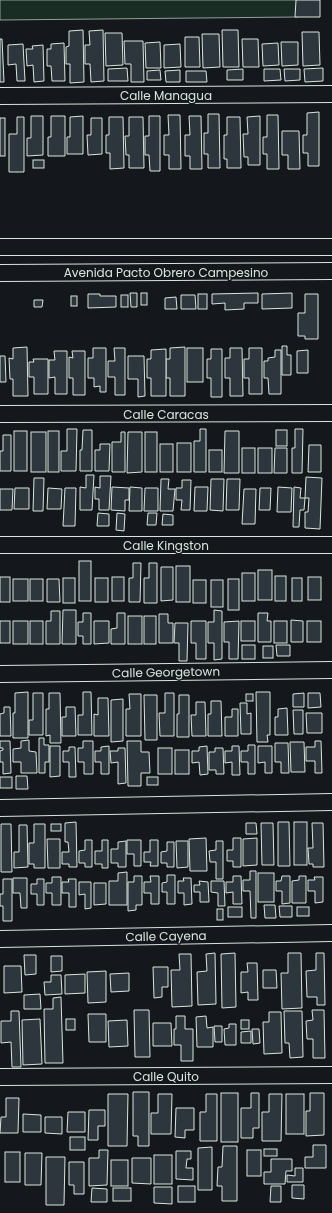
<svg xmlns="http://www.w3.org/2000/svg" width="332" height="1213" viewBox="0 0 332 1213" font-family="Poppins,sans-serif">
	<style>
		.green { fill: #1a2d24; stroke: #939e99 }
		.building { fill: #2c363c; stroke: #d8e6dc }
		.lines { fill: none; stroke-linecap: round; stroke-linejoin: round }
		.street-casing { stroke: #d8e6dc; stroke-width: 18 }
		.street { stroke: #14181c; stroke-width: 16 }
		.labels { text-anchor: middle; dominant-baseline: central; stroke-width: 3; stroke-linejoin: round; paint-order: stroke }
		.street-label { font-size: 12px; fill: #d8e6dc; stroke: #14181c }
	</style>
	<rect width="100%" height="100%" fill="#14181c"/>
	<!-- green -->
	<path class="green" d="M0 0H299L298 17 0 20Z"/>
	<!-- building -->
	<g class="building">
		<path d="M296 0H320V17H295Z"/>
		<path d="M83 30 84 82 70 83V64H66V47L69 46V31Z"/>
		<path d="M103 30 104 81 91 82 90 64H85V45H90L89 31Z"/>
		<path d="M222 30H238L239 67H223Z"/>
		<path d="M302 32H319L320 65 303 66Z"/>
		<path d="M105 33H122L123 65 106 66Z"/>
		<path d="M202 34H219L220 67 203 68Z"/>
		<path d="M185 37H199L200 67H185Z"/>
		<path d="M0 39H2L4 82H0Z"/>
		<path d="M242 39H258L259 67H243Z"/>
		<path d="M124 41H143L144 82H131V64H125Z"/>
		<path d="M160 42 161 68H146L145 43Z"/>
		<path d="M281 42H298V65L282 66Z"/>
		<path d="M64 43 65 81H52L51 66H47V49H51V44Z"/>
		<path d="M278 43 279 65 263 66 262 44Z"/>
		<path d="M23 44 25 81H17L16 64 8 65V45Z"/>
		<path d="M180 44 181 67 164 68V45Z"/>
		<path d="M43 45 44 81 34 82 33 65 27 66 26 49H33L32 46Z"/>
		<path d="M127 68 128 81H108V69Z"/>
		<path d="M323 68V81L305 82 304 69Z"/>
		<path d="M243 69V80H227V70Z"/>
		<path d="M264 69H280L281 80 264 81Z"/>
		<path d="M284 69H300V80L285 81Z"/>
		<path d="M160 70 161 80H147V71Z"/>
		<path d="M180 70V82H166L165 71Z"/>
		<path d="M186 71H206L207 82H186Z"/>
		<path d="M319 112V166H308V153H303V135H307V113Z"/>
		<path d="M208 114H219L220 168H208V154H204V133H208Z"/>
		<path d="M168 115H180L181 169H169V155H164V135H169Z"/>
		<path d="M267 115H278L279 169H267V154H263V137H267Z"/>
		<path d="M31 116H43V155L27 156V138H31Z"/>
		<path d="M51 116H65V156H48V137H51Z"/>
		<path d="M83 116V154H67V137H70V117Z"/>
		<path d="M149 116H160V171H150L149 155H145V136H149Z"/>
		<path d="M189 116H201L202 169H190V156H185V135H190Z"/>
		<path d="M260 116V165H248V157H244L243 134H248L247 117Z"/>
		<path d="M17 117H24V172H9V134H17Z"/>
		<path d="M109 117H123L124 168 110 169V153H106V135H109Z"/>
		<path d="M129 117H143L144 168H129V155H126L125 136H129Z"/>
		<path d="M227 117H240L241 168H227V159H224V135H227Z"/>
		<rect x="0" y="118" width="5" height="38"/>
		<path d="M91 118H102V154L88 155 87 135H91Z"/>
		<path d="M282 131H299L300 169H288V155H282Z"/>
		<rect x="33" y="160" width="11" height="8"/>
		<path d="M130 293H137V307H131Z"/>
		<rect x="141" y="293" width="6" height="12"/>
		<path d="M258 293V303H244V309L225 310V303L212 304V294Z"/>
		<path d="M292 293V308L262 309V294Z"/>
		<path d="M88 294H100V296H116V307L88 308Z"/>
		<rect x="198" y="294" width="9" height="15"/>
		<path d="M305 294H318V339H305V336H298V313H305Z"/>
		<rect x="121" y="295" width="7" height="12"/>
		<path d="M181 295H195L196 309H181Z"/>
		<rect x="71" y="296" width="6" height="10"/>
		<path d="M176 297 177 309H165V298Z"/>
		<path d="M34 300H43L42 307H34Z"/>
		<path d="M282 346H287V355H291V375H282Z"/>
		<path d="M27 347 28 396H13V379H10L9 358 13 359V348Z"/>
		<path d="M185 347V396H170V378H166V359H170V348Z"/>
		<path d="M93 348H106V392H100V386L94 387V378H88V358H93Z"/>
		<path d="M114 348H125V395H115V377H108V361H115Z"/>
		<rect x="187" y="348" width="16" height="34"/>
		<path d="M230 348H242L243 396H230V378H225V358H230Z"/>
		<path d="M249 348H262V394H249V378H244V359H249Z"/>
		<path d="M166 349V396H151V378H147V359H151V350Z"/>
		<path d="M211 349H222V397H211V378H207V359H211Z"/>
		<path d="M275 350H281V394H269L268 378H264V361H268V358L275 357Z"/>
		<path d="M308 350V373H297V351Z"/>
		<path d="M54 351H67V394H55V377L49 378V360H55Z"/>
		<path d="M72 351H85V395H73V378H69V357L73 358Z"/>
		<path d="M0 356H5L6 382H0Z"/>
		<path d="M128 356H144L145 396 138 397V379H128Z"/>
		<path d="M33 359H48V394H34V377H29V362H34Z"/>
		<path d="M67 429H77L76 471H61V451H67Z"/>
		<path d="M200 429H206V472H194V441H200Z"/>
		<path d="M295 429H303L302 473H292V448H295Z"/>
		<path d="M83 430H92V471H80V450H82Z"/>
		<rect x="276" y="430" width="11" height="16"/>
		<rect x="14" y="431" width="13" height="40"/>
		<rect x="48" y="431" width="11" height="41"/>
		<path d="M225 431H239V473H224Z"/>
		<rect x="31" y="432" width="15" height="40"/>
		<path d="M121 432H125V472H112V442H121Z"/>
		<path d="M128 432H142V472L127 473Z"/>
		<rect x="145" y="432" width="12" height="40"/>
		<path d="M3 435H11V471H0V451H3Z"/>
		<rect x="177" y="443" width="14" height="29"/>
		<path d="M100 444H110L109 471H95V450H100Z"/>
		<rect x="160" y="444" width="13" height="28"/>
		<path d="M309 445H321V472H308Z"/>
		<rect x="242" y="448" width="13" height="25"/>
		<rect x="258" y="448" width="14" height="25"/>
		<path d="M275 448H287V473H274Z"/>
		<rect x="209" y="450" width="13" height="22"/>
		<path d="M86 475H94L92 510H80V487L86 488Z"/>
		<path d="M100 476H111L109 510H99V499H95V487L100 488Z"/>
		<path d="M306 477 322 478 320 529 305 528V512H308L309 498H305Z"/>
		<path d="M34 478H44L43 511H33Z"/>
		<path d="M161 479H169L168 489H175L173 511H160Z"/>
		<path d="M211 479H224L223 511 210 510Z"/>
		<path d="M227 479H240L239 510H226Z"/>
		<path d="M182 480H191L190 510H181L182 500H176V488H182Z"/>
		<path d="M112 487 129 488V500H125V511L111 510Z"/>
		<path d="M130 487 142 488V511H129Z"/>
		<path d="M195 487H208L207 511H194Z"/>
		<path d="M278 487 292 488 291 512H277Z"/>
		<path d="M294 487 301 488 300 498H305L304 510H300L299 527H293Z"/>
		<path d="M15 488H29V509H14Z"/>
		<path d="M48 488 62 489 61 509H47Z"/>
		<path d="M65 488H76L75 526H63Z"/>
		<path d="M145 488H158V511H144Z"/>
		<path d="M260 488H271L270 510H259Z"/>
		<path d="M0 489H13L12 510H0Z"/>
		<path d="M244 489H256L255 524H242Z"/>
		<path d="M98 513 109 514V526H97Z"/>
		<path d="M117 513 125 514 124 531 116 530Z"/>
		<path d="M148 513H157L156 525H147Z"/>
		<path d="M163 514 173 515V525H162Z"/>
		<rect x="79" y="561" width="12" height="40"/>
		<path d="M133 563H141L140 602H129V578H133Z"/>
		<path d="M149 563H157V603H144V578H149Z"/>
		<rect x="176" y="566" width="14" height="36"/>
		<path d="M161 567H173V600L161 601Z"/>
		<rect x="258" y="570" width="14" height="30"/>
		<rect x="242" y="573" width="13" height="28"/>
		<rect x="275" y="576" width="11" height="25"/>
		<rect x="0" y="577" width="10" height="25"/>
		<rect x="112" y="577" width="12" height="24"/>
		<rect x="308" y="577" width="13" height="23"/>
		<rect x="63" y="578" width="12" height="25"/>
		<rect x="95" y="578" width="13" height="24"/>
		<rect x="292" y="578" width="10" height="23"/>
		<rect x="13" y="579" width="15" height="22"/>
		<rect x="30" y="579" width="13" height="22"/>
		<path d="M47 579H59L60 602H47Z"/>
		<rect x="228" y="579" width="11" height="31"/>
		<rect x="193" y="580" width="13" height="23"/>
		<rect x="211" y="580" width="12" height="27"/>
		<path d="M63 610H76V644H62Z"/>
		<path d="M214 610 222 611V659L214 660V643H208V622H214Z"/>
		<path d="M51 611H60V644H46V621H51Z"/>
		<path d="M83 613H91V644H83V636H78V622H83Z"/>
		<path d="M117 613H125V644H111V629L117 628Z"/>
		<path d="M258 613H268L267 621H271V642H258Z"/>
		<path d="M159 614H168V623H173V643H159Z"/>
		<rect x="128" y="616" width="14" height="28"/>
		<rect x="144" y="616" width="12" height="28"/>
		<path d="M291 620 303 621V642H291Z"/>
		<rect x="0" y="621" width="10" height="22"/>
		<rect x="13" y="621" width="15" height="23"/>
		<rect x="30" y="621" width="13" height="23"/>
		<path d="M94 621H109V643L94 644Z"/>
		<path d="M191 621H206V659H196V643H191Z"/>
		<path d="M239 621 238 659H229V642H224V622Z"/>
		<rect x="241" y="621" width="14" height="20"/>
		<rect x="274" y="621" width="13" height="22"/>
		<rect x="307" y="621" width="14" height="21"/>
		<path d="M175 623H188L187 661H179V643H174Z"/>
		<rect x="242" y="645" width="13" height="14"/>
		<path d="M276 645H290V656H277Z"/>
		<rect x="263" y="646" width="10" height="12"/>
		<path d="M28 692V738H13V713H15V693Z"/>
		<path d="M83 692H91L92 735H78V715H83Z"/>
		<path d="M256 692H270V735H267L268 742H257Z"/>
		<path d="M33 693H43V735H29V720H33Z"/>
		<path d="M49 693H60L61 743H50V735L46 736V709H49Z"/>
		<path d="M165 693H174V736H160L159 713H165Z"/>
		<path d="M304 693V707H293V694Z"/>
		<path d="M308 693H320L321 707 308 708Z"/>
		<path d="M129 694H141V736H126V709H130Z"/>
		<rect x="246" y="694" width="7" height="7"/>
		<path d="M144 695H157V740H145Z"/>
		<path d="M179 695H189V737H177V714H179Z"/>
		<path d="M98 698H108L109 736H94V714L98 715Z"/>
		<path d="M123 699V741L111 742V700Z"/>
		<path d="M211 701H221L222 736H208V714H211Z"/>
		<path d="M196 702H205L206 736H192L191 715H196Z"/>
		<path d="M240 703H247V714L251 713V734H241Z"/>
		<path d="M4 707H10L11 736H0V714L4 713Z"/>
		<path d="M66 707H75L76 736H62V717H66Z"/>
		<path d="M287 708 288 735H275V717H278V709Z"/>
		<path d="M232 709H238V736H225V717H232Z"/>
		<path d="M293 710H303V734H294Z"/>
		<path d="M306 713H322V733H307Z"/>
		<path d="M39 738H44V745H49V762H45V773H39Z"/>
		<path d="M29 740V751L36 752 37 773H21V762H13V749L21 748V741Z"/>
		<path d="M0 741H10L11 773 3 774V762H0V751L3 750V748H0Z"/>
		<path d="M83 741H93V774H84V762H78V748H83Z"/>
		<path d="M127 741H141V752H149L150 773H141V786H128Z"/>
		<path d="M315 741H321L322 773H315V761H306V747H315Z"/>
		<path d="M290 742H304L305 772H291Z"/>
		<path d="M275 743H288L289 773H281V762H275Z"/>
		<path d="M248 745H255V774H248V762H241V751H248Z"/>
		<path d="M50 746H60V776L50 777Z"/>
		<path d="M109 746V774H101V762H95V751H101V747Z"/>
		<path d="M207 746 208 774 200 775 199 762 192 763V751H199V747Z"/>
		<path d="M232 746H239L240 775H232V762L225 763V751H232Z"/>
		<path d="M258 746H272V773H265V762L258 763Z"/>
		<path d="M69 747H75L76 777H69V762H63V751H69Z"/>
		<path d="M118 748H125L126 783 118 784V762L111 763 110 751H118Z"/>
		<rect x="158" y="748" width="14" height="26"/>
		<path d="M215 748H223L224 774H216V770H209V752H215Z"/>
		<rect x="175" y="750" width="14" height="24"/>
		<path d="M16 776H27L28 789H16Z"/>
		<rect x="0" y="777" width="12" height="11"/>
		<rect x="147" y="777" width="11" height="8"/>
		<path d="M76 822 77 867H69V864H62V852H69L68 842H65V823Z"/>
		<path d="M278 822H289L290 866H278Z"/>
		<rect x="294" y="822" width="13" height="43"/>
		<path d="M246 823H256L257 834H246Z"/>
		<path d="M261 823H273L274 865H262Z"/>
		<path d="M312 823H323L324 867H313V864H309L308 848H313Z"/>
		<path d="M1 824H11L12 872H1Z"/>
		<path d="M34 824H45V868H34V864H29V843H34Z"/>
		<rect x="51" y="824" width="10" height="7"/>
		<path d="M19 825H27L28 867 14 868V852H19Z"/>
		<path d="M206 838 207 871H190L189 839Z"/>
		<path d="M233 838H241V867H233V861H227V850H233Z"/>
		<path d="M257 838V865L243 866V839Z"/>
		<path d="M47 839H60V868H48Z"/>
		<path d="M85 840H92V867H85V863H79V851L85 850Z"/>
		<path d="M102 840H108V868H102V864H95V851H102Z"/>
		<path d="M127 840H141V866H134V854H127Z"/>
		<path d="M150 840H158V866H150L151 862H144V852H150Z"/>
		<path d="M126 841V867H118V863H111V849H118V842Z"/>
		<path d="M176 841H188V867L177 868Z"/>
		<path d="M216 841H223V879H216V862H210L209 851 216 850Z"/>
		<path d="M167 842H174V867H167V863H161V852L167 851Z"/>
		<path d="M250 871H256V918H251L250 891H243V880H250Z"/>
		<path d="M127 872V905H109V881H118V873Z"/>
		<rect x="258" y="873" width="16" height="29"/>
		<path d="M167 875H175V904H167V892H162V883L167 882Z"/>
		<path d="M134 876H142V905H136V910L128 911V882H134Z"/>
		<path d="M150 876H159V904H151V893H144V882H151Z"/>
		<path d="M233 876H241L242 904H233V892L226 893V882H233Z"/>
		<path d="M282 876H290V903L282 904V891H276V881H281Z"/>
		<path d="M299 876H306V903H292V881L299 880Z"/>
		<path d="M52 877H61V905H52V893H46V883H52Z"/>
		<path d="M314 877H323V902L315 903V891H308V880H315Z"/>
		<path d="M13 878H27V908H21L20 893H13Z"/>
		<path d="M183 878H191L192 904 184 905V893H178V881H184Z"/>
		<path d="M3 879H12V921H3V906H0V894H3Z"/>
		<path d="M37 879H44V905H37V894H31V884H37Z"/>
		<path d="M68 879H76V907H69V893H62V882H69Z"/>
		<path d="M199 881 208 882 209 902H200V892H194V885H200Z"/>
		<path d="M211 881H224L225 906H218V893L211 892Z"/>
		<path d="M79 882H91V908L85 909V894L79 895Z"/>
		<path d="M94 883H106V904L94 905Z"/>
		<path d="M264 905H275L276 918H265Z"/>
		<path d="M279 906H292V917H280Z"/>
		<rect x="228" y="907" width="14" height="10"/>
		<rect x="297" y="907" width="12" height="9"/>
		<rect x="217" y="909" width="6" height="11"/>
		<path d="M215 953 216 1004 198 1005 197 972 207 971 206 954Z"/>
		<path d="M235 953 236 1007 222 1008 221 954Z"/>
		<path d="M288 953H301L302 1008 282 1009 281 973H288Z"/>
		<path d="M316 953H324L325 1005H317V997H307L306 971 316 970Z"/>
		<path d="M179 954H191L192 1006 172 1007 171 970H180Z"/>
		<path d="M24 955H36V974L25 975Z"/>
		<path d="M51 956H62V971L51 972Z"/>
		<path d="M247 963H257L258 1000H248V992L241 993V972H248Z"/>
		<path d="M4 966H21L22 992 4 993Z"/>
		<path d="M153 967H168V987H162V997L154 998Z"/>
		<path d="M263 970H276L277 988H263Z"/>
		<path d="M106 971V1002L88 1003 87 972Z"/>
		<path d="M129 973V991L111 992 110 974Z"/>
		<path d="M85 974V993L65 994V975Z"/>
		<path d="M51 975H61L62 994 45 995 44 982H51Z"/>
		<path d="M40 994 41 1009H24V995Z"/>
		<path d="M61 997 63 1063H45L44 1009H53V998Z"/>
		<path d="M134 1010H149L150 1057H135Z"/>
		<path d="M312 1010H324L325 1058H313V1039H307L306 1021 313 1020Z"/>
		<path d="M11 1011H19L21 1067H12L11 1042 1 1043V1021H11Z"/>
		<path d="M284 1011H302L303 1057 290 1058 289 1043H285Z"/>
		<path d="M269 1012H281L282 1053 264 1054 263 1022H269Z"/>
		<path d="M88 1014H106V1042H89Z"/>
		<path d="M176 1016H185V1029H193V1061H181V1045H174V1029H176Z"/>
		<path d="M206 1016 207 1028 213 1027V1047H197L196 1017Z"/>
		<path d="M40 1019 42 1064 23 1065 22 1020Z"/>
		<rect x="66" y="1019" width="9" height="11"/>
		<path d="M127 1020 128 1046 109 1047 108 1021Z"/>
		<rect x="241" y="1020" width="8" height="9"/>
		<path d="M153 1023H171L172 1046H153Z"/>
		<path d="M229 1024H236V1045H225L224 1029 229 1028Z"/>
		<path d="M214 1026H222V1042H215Z"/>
		<path d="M252 1029H259L260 1043 253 1044Z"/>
		<path d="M251 1031V1043H241V1032Z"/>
		<path d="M133 1092H149V1146H138V1136H133Z"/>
		<rect x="221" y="1093" width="17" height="49"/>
		<path d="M251 1093H259V1128H253V1138H241V1108H251Z"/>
		<path d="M310 1093H324V1135L306 1136V1111H310Z"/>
		<path d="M108 1094H128L127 1146H108Z"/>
		<path d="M158 1094H172L171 1134H151V1113H158Z"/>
		<path d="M206 1094H217V1141H200V1112H206Z"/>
		<path d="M269 1094H282L281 1141H262V1112H269Z"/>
		<rect x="286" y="1094" width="18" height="40"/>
		<path d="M6 1098H19L18 1133H0L1 1117H6Z"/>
		<path d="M176 1108H194V1130H185V1138L175 1137Z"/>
		<path d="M89 1110H105V1126H98V1140H88Z"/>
		<path d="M68 1112H85V1132H67Z"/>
		<path d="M23 1114 41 1115V1132H23Z"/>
		<path d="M45 1117H62V1134L45 1133Z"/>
		<rect x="70" y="1137" width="15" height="13"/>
		<path d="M313 1145H326V1168H305V1157H313Z"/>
		<path d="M223 1146H237V1201H222V1186H217L218 1167H222Z"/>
		<path d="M212 1147V1190H198V1148Z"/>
		<rect x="264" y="1149" width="13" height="7"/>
		<path d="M99 1150H108L107 1185 89 1186V1158H99Z"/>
		<rect x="247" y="1150" width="14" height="26"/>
		<path d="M176 1151H191V1159H187L186 1168H193V1180L176 1179Z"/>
		<rect x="5" y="1152" width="15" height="30"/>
		<path d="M25 1153H42L41 1185H25Z"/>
		<rect x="154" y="1155" width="18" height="29"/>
		<path d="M46 1157H65L64 1205H46Z"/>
		<path d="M132 1158H151V1184L132 1183Z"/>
		<path d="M271 1159H292V1171H286L285 1184H264V1172H271Z"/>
		<rect x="111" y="1160" width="17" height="26"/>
		<path d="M69 1162H84V1194H74V1185H69Z"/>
		<path d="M295 1168H303V1182H287V1175L295 1176Z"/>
		<path d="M292 1185H304V1199L292 1198Z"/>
		<rect x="178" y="1186" width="17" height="16"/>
		<path d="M271 1186H281V1202H270Z"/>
		<path d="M154 1187H172V1204L154 1203Z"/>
		<path d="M92 1188 107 1189V1202H91Z"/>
		<rect x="113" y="1188" width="18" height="13"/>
	</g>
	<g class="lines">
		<!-- street casing -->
		<g class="street-casing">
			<g id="street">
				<path d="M0 96 332 94"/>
				<path d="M0 247H332"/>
				<path d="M0 273 332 271"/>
				<path d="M0 414 332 413"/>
				<path d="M0 545H332"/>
				<path d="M0 674 332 670"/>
				<path d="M0 808 332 802"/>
				<path d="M0 939 332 933"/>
				<path d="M0 1077 332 1075"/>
			</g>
		</g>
		<!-- street -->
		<use href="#street" class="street"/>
	</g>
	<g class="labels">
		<!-- street labels -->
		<g class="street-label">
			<text x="166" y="95">Calle Managua</text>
			<text x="166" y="272">Avenida Pacto Obrero Campesino</text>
			<text x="166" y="414">Calle Caracas</text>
			<text x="166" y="545">Calle Kingston</text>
			<text transform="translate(166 672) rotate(-1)">Calle Georgetown</text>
			<text transform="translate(166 936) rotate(-1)">Calle Cayena</text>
			<text x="166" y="1076">Calle Quito</text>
		</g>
	</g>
</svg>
